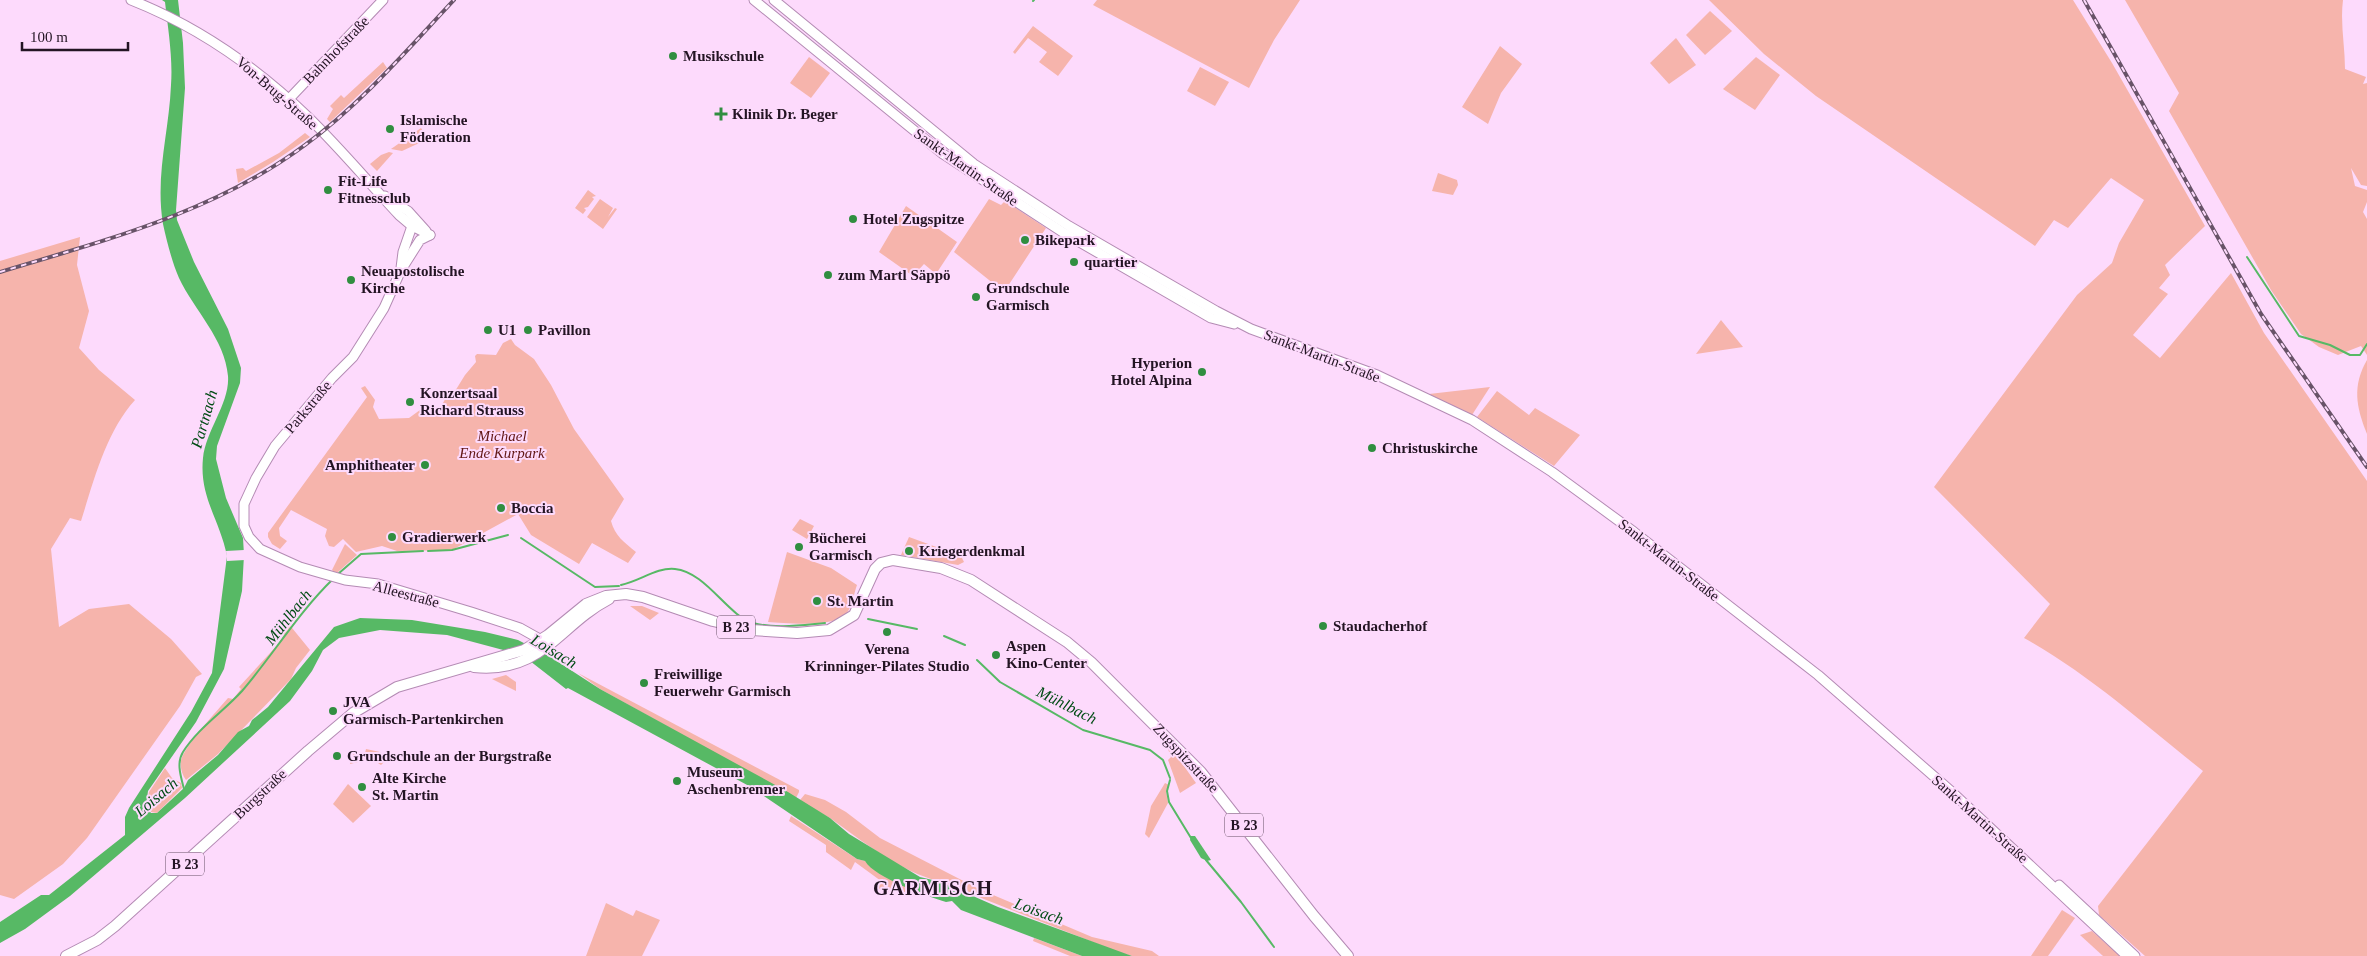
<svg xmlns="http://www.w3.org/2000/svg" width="2367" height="956" viewBox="0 0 2367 956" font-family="'Times New Roman',serif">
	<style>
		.green { fill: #f6b4ac }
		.water { fill: #57b965 }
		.pier { fill: #fddafc }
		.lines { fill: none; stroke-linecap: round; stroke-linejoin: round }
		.stream { stroke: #57b965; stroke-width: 2 }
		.secondary-casing { stroke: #b48bb4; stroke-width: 11 }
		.primary-casing { stroke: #b48bb4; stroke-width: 12 }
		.secondary { stroke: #fff; stroke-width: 9 }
		.primary { stroke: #fff; stroke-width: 10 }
		.rail-casing { stroke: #685368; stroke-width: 4 }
		.rail { stroke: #fddafc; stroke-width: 2; stroke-dasharray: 5.5; stroke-linecap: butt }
		.poi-dot { fill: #308e40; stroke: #fddafc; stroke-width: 2 }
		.labels { text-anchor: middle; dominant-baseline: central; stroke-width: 4; stroke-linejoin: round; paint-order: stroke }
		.shield { fill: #fddafc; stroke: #644f64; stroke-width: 1 }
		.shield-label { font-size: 14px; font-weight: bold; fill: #231423 }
		.street-label { font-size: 15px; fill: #231423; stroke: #fddafc }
		.poi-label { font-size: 15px; font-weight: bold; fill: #231423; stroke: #fddafc; text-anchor: start }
		.park-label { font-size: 15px; font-style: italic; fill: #621715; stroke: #fddafc }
		.water-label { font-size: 16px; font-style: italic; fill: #004b14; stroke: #fddafc }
		.district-label { font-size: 20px; font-weight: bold; letter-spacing: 1px; fill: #231423; stroke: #fddafc }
	</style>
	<rect width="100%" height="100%" fill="#fddafc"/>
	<!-- green -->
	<g class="green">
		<path d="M1097 0H1300L1274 40 1249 88 1093 5Z"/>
		<path d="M1709 0H2073L2112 63 2205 226 2165 265 2170 275 2159 288 2168 294 2133 335 2160 358 2231 273 2264 333 2367 481V956H2145L2099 915 2098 906 2203 771C2145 725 2089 674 2024 638L2050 604 1934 487 2077 295 2112 263 2119 243 2144 200 2111 178 2068 228 2054 220 2035 246 1816 96 1764 54Z"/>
		<path d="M2125 0H2343C2340 23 2345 46 2345 69L2366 77 2363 84 2367 83V186L2361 185 2351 168 2355 186 2367 190V202L2363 212 2367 219V355L2361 346 2338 355 2319 347 2301 334 2271 290 2169 111 2179 93Z"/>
		<path d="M1710 11 1732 31 1705 55 1686 35Z"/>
		<path d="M1033 26 1073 56 1058 76 1039 62 1047 52 1028 38 1015 54 1013 52Z"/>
		<path d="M1676 38 1696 65 1669 84 1650 63Z"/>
		<path d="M1500 46 1522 64 1501 93 1488 124 1462 107Z"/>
		<path d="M809 57 830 73 811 98 790 83Z"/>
		<path d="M1756 57 1780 75 1755 110 1723 89Z"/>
		<path d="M383 62 387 68 330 122 327 119 333 109 330 106 341 95 344 98Z"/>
		<path d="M1200 67 1229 82 1215 106 1187 91Z"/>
		<path d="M421 128 428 139 402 151 391 149Z"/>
		<path d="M305 133 310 137 273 162 238 183 236 169 243 168 246 171 279 153Z"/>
		<path d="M389 152 393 153 377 171 370 164 381 155Z"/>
		<path d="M1438 173 1457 180 1458 185 1453 195 1432 191Z"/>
		<path d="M588 190 596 196 592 197 594 199 588 207 584 208 586 210 583 214 575 208Z"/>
		<path d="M600 199 613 208 608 217 615 208 617 209 603 229 587 217Z"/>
		<path d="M989 199 1001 205 1005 201 1046 228 1004 292 954 252Z"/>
		<path d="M906 206 957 242 936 274 924 264 913 276 879 252Z"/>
		<path d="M80 237 77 265 89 311 79 348 99 370 135 400C106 432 94 480 81 521L70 518 51 549 59 627 89 609 129 604 171 639 202 674 196 677 180 706 87 838 63 864 14 899 0 895V261Z"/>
		<path d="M1721 320 1743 347 1696 354Z"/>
		<path d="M511 339 515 345 534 359 551 385 574 429 624 499 611 521C615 536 624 542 636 552L628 563 592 543 579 564 531 535 518 514 452 550 397 551 382 546 356 552 343 539 334 547 329 546 325 536 327 529 291 510 279 528 280 536 287 541 280 549 272 544 268 537V533L367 397 361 388 365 386 375 400 373 407 379 419 409 418 420 410 430 417 434 412H438L448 394 452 396 465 375 476 362 475 356 477 354 496 355 503 343Z"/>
		<path d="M2367 360V434C2356 407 2352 386 2367 360Z"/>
		<path d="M1490 387 1472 415 1429 394Z"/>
		<path d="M1497 391 1529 415 1535 408 1580 435 1554 466 1477 417Z"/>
		<path d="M800 519 814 526 807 539 792 530Z"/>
		<path d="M909 537 961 556 964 562 958 565 901 555Z"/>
		<path d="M345 544 357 555 338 572 335 573 332 570Z"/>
		<path d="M787 552 831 568 857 585C854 593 852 608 846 614 833 628 786 623 768 622Z"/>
		<path d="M630 606H642L659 613 650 620Z"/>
		<path d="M288 623 310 650 296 668 291 679 218 754 186 780C182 775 180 767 181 761 183 747 218 710 228 698L233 699 241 689 239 687 281 641Z"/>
		<path d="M578 673 799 790V792L796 798 600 689Z"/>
		<path d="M506 675 516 682V691L492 679Z"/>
		<path d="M1169 745 1196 783 1180 793 1168 760 1171 757 1168 749Z"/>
		<path d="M366 749 380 752 388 758 381 765 369 757 366 760 350 764 353 754 365 753Z"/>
		<path d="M165 768 172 778 181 783 182 788 157 813 151 812 147 805 149 792Z"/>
		<path d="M1165 783 1169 785 1166 791 1168 803 1149 838 1145 834 1151 806Z"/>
		<path d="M348 784 371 806 353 823 333 804Z"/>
		<path d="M805 794 825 800 846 812 880 838 979 889 1092 937 1152 951 1159 956H1132L1118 952 941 882C899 871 865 843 830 818 820 812 809 807 800 800Z"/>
		<path d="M791 816 857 859 865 861 894 881 918 892 916 897 905 892 900 893 891 888 887 894 877 887 881 881 855 862 851 870 826 852V845L789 821Z"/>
		<path d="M606 903 633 916 636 910 660 920 642 956H586Z"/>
		<path d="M2062 910 2075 918 2048 956H2031Z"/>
		<path d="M2092 931 2120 956H2103L2080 935Z"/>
		<path d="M1034 938 1082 956H1070L1033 941Z"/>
	</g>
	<!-- water -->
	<g class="water">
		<path d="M162 0H178L183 43 185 88 176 210 177 220 194 262 228 329 241 368 240 383 217 446 216 459 226 498 243 538 244 555 242 591 224 669 196 722 148 791C147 800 144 806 151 813H157L184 788 188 780 218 755 238 732 249 726 252 720 268 707 334 627 360 618 412 620 485 632 518 640 549 656 600 689 788 792 830 818 849 834 920 877 941 882 998 907 1132 956H1082L961 910 952 901 946 902C927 896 875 878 865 861L857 859 749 786 568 688 566 689 530 661 507 651 447 635 380 630 339 638 323 650 312 671 290 701 185 798 70 896 25 929 0 943V922L41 895H49L125 835V817L129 808 191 712 212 673 227 556C220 520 199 497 203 458 206 430 230 403 228 376 225 339 194 310 179 278 172 262 167 242 163 224 155 175 169 133 171 85 173 58 168 29 165 2Z"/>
		<path d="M1191 836H1195L1211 860 1207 861 1201 858 1190 840Z"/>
	</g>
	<!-- pier -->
	<path class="pier" d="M244 550 245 560 227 561 226 551Z"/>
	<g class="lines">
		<!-- stream -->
		<g class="stream">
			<path d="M1033 1 1034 0"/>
			<path d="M2247 257 2299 336 2330 345 2350 355H2360L2367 344"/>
			<path d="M521 538 595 587 619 586"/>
			<path d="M428 551 452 550 508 535"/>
			<path d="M338 574 361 554 423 551"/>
			<path d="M621 585C640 581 657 567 675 569 706 572 728 616 753 623 775 629 802 625 825 623"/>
			<path d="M868 619 917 629"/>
			<path d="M944 636 965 645"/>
			<path d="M977 660 1000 682 1083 730 1150 750 1163 760 1170 778"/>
			<path d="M1170 780 1167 791 1169 802 1191 838"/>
			<path d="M184 789C181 777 176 763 183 752 198 728 223 712 242 691 273 655 298 613 333 579"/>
			<path d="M1206 860 1241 902 1274 947"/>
		</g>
		<!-- secondary casing -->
		<g class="secondary-casing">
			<g id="secondary">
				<path d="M131 0C197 26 257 68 308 117 340 148 369 183 399 215L412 226 430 235"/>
				<path d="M754 0 943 154 1064 233 1211 318 1234 324"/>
				<path d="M774 0 974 164 1069 226 1216 311 1251 329 1377 375 1472 420 1552 472 1634 532 1818 675 1953 793 2127 956"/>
				<path d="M289 99 383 0"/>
				<path d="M385 196 408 211 426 231"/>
				<path d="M430 235 420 240 401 270 384 308 353 357 332 378 275 446 256 478 244 504V526L249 537 260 549 300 567 345 580 378 584 471 612 520 628 545 642"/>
				<path d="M401 268 403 252 412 226"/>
				<path d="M2059 885 2135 956"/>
			</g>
		</g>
		<!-- primary casing -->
		<g class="primary-casing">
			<g id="primary">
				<path d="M474 667C542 674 559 625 609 599"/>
				<path d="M66 956 97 940 115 926 308 751 353 713 397 687 524 650 548 635 586 604 606 596 626 594 643 597 713 621 751 630 797 633 829 630 854 615 875 569 881 563 893 560 941 568 971 580 1067 642 1091 662 1201 772 1314 916 1348 956"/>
			</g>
		</g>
		<!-- secondary -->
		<use href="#secondary" class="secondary"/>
		<!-- primary -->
		<use href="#primary" class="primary"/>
		<!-- rail casing -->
		<g class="rail-casing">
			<g id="rail">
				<path d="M2084 0 2261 314 2367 467"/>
				<path d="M0 272C106 240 215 212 305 145 361 104 407 50 454 0"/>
			</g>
		</g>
		<!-- rail -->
		<use href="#rail" class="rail"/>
	</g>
	<!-- markers -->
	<g class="poi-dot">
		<circle cx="673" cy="56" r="5"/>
		<path d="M718.5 106.5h5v5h5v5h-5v5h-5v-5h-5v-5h5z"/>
		<circle cx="390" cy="129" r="5"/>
		<circle cx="328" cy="190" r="5"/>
		<circle cx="853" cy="219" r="5"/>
		<circle cx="1025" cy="240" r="5"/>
		<circle cx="1074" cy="262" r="5"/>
		<circle cx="828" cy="275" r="5"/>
		<circle cx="351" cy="280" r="5"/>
		<circle cx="976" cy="297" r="5"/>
		<circle cx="488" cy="330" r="5"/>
		<circle cx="528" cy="330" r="5"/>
		<circle cx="1202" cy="372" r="5"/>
		<circle cx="410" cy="402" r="5"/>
		<circle cx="1372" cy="448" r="5"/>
		<circle cx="425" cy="465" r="5"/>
		<circle cx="501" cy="508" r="5"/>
		<circle cx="392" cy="537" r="5"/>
		<circle cx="799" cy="547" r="5"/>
		<circle cx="909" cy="551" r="5"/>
		<circle cx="817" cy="601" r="5"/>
		<circle cx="1323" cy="626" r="5"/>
		<circle cx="887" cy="632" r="5"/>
		<circle cx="996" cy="655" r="5"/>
		<circle cx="644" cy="683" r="5"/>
		<circle cx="333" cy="711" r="5"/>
		<circle cx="337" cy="756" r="5"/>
		<circle cx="677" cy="781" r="5"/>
		<circle cx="362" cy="787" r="5"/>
	</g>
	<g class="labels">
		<!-- shield labels -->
		<g class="shield">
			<rect x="717" y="615.5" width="38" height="23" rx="4"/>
			<rect x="1225" y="813.5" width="38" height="23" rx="4"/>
			<rect x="166" y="852.5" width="38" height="23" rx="4"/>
		</g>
		<g class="shield-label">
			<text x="736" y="627">B 23</text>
			<text x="1244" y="825">B 23</text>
			<text x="185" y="864">B 23</text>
		</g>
		<!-- street labels -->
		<g class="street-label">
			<text transform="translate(336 50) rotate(-46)">Bahnhofstraße</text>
			<text transform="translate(277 93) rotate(41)">Von-Brug-Straße</text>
			<text transform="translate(966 167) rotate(35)">Sankt-Martin-Straße</text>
			<text transform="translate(1322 356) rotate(21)">Sankt-Martin-Straße</text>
			<text transform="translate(308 407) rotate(-50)">Parkstraße</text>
			<text transform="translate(1669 560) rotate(38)">Sankt-Martin-Straße</text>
			<text transform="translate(406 594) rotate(15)">Alleestraße</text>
			<text transform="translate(1186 758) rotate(47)">Zugspitzstraße</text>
			<text transform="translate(260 794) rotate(-43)">Burgstraße</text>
			<text transform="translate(1980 819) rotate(42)">Sankt-Martin-Straße</text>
		</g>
		<!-- poi labels -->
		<g class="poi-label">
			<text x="683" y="56">Musikschule</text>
			<text x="732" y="114">Klinik Dr. Beger</text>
			<text x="400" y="120">Islamische<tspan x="400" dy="17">Föderation</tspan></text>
			<text x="338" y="181">Fit-Life<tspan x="338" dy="17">Fitnessclub</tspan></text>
			<text x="863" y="219">Hotel Zugspitze</text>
			<text x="1035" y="240">Bikepark</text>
			<text x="1084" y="262">quartier</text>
			<text x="361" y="271">Neuapostolische<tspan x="361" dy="17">Kirche</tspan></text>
			<text x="838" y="275">zum Martl Säppö</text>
			<text x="986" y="288">Grundschule<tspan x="986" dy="17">Garmisch</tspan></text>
			<text x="498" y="330">U1</text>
			<text x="538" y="330">Pavillon</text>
			<text x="1192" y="363" text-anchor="end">Hyperion<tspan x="1192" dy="17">Hotel Alpina</tspan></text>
			<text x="420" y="393">Konzertsaal<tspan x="420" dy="17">Richard Strauss</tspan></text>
			<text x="1382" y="448">Christuskirche</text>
			<text x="415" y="465" text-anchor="end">Amphitheater</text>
			<text x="511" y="508">Boccia</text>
			<text x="402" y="537">Gradierwerk</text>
			<text x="809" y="538">Bücherei<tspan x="809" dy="17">Garmisch</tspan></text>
			<text x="919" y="551">Kriegerdenkmal</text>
			<text x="827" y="601">St. Martin</text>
			<text x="1333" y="626">Staudacherhof</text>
			<text x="1006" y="646">Aspen<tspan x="1006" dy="17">Kino-Center</tspan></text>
			<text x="887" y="649" text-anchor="middle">Verena<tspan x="887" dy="17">Krinninger-Pilates Studio</tspan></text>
			<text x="654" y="674">Freiwillige<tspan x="654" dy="17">Feuerwehr Garmisch</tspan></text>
			<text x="343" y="702">JVA<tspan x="343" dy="17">Garmisch-Partenkirchen</tspan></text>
			<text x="347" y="756">Grundschule an der Burgstraße</text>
			<text x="687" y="772">Museum<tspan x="687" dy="17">Aschenbrenner</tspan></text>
			<text x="372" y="778">Alte Kirche<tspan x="372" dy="17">St. Martin</tspan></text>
		</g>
		<!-- park labels -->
		<g class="park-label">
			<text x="502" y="436">Michael<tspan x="502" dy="17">Ende Kurpark</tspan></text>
		</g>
		<!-- water labels -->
		<g class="water-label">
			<text transform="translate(204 419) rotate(-74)">Partnach</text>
			<text transform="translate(288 617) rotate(-52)">Mühlbach</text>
			<text transform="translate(554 651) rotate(31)">Loisach</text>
			<text transform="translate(1067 705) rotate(27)">Mühlbach</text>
			<text transform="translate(156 797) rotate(-40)">Loisach</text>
			<text transform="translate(1039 911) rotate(20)">Loisach</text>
		</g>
		<!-- district labels -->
		<g class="district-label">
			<text x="933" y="888">GARMISCH</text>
		</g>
	</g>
	<!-- scale -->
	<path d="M22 42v8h106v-8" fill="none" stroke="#231423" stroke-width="2.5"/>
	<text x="30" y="42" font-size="15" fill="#231423" stroke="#fddafc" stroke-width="4" paint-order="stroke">100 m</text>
</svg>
